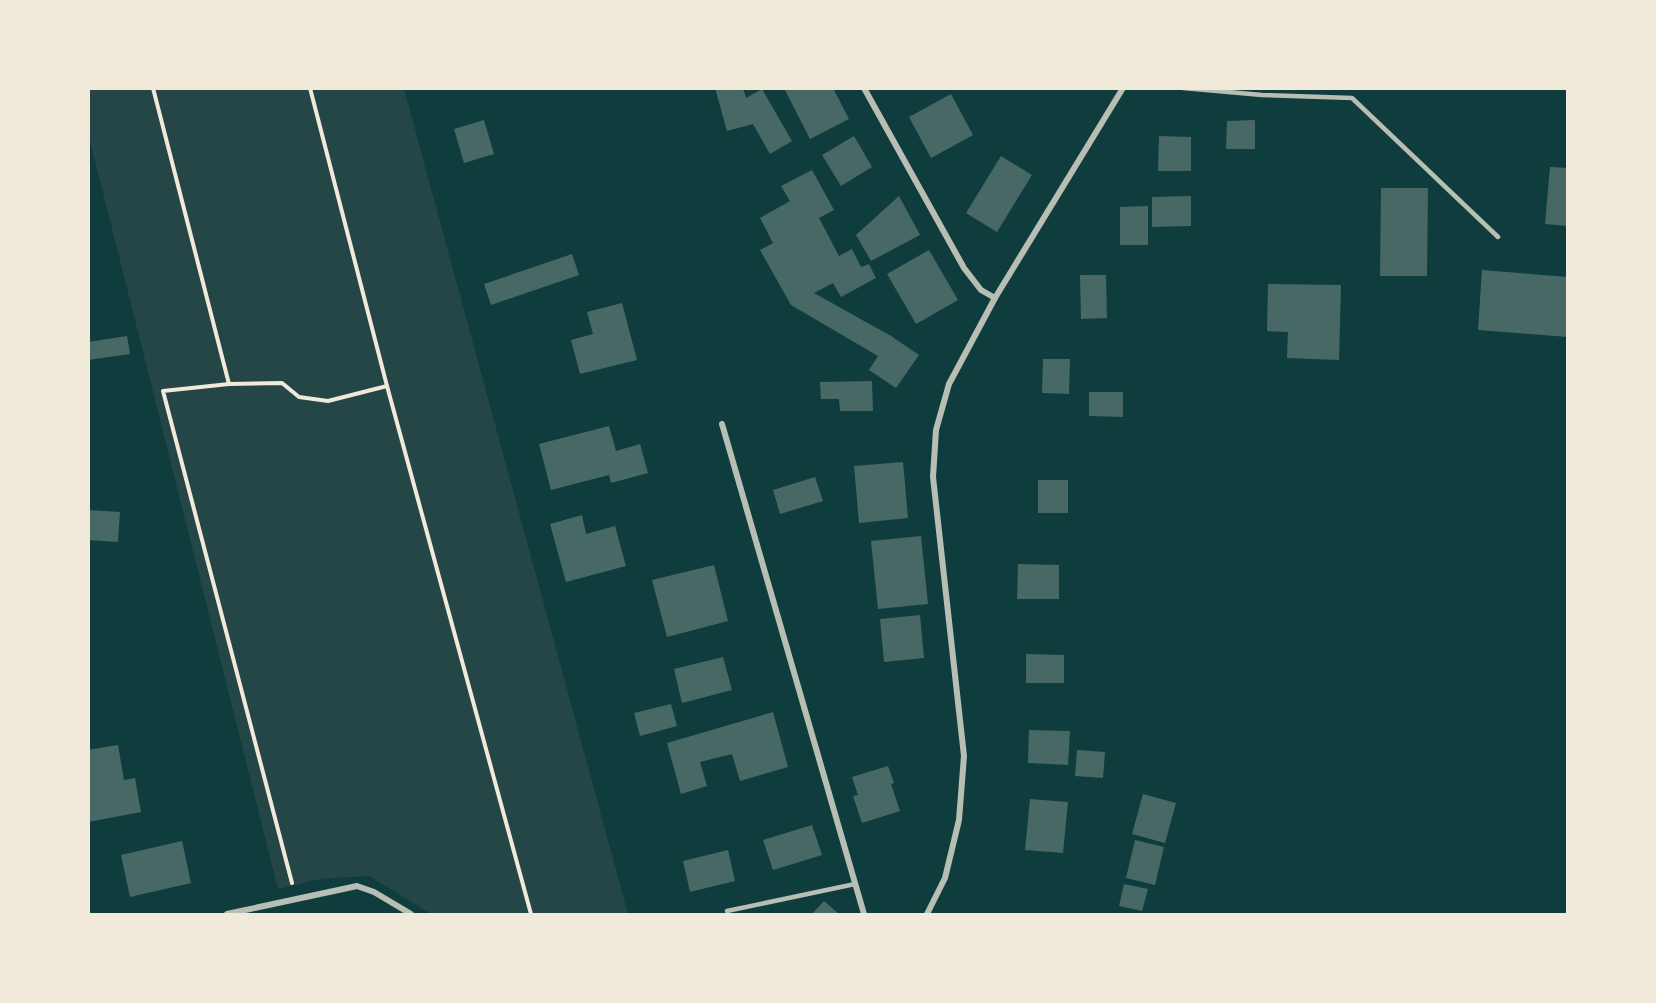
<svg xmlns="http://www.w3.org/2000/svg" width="1656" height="1003" viewBox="0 0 1656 1003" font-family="Arial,sans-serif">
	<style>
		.green { fill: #244646 }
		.building { fill: #486865 }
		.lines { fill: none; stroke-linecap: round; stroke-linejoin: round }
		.path { stroke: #f1e9da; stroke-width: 4 }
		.service { stroke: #b8beb3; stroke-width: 4.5 }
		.minor { stroke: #b8beb3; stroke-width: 6 }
	</style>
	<rect width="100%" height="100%" fill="#0f3d3e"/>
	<!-- green -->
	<path class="green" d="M88 89H404L628 914H431L369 876 320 879 278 889 89 137Z"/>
	<!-- building -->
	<g class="building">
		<path d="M715 88H743L746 98 762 89 792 141 770 154 753 124 727 131Z"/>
		<path d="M784 88H833L849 119 810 139Z"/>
		<path d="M951 94 973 135 931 158 909 117Z"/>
		<path d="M484 120 494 154 464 163 454 129Z"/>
		<path d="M1255 120V149H1226L1227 121Z"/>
		<path d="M854 136 872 167 841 186 822 155Z"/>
		<path d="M1159 136 1191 137V171H1158Z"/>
		<path d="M1001 156 1032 175 997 232 966 213Z"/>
		<path d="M1550 167 1568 168V226L1545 224Z"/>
		<path d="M812 170 834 210 819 218 839 256 852 249 861 267 869 264 876 278 841 297 833 283 814 293 891 336 919 355 896 388 869 370 878 356 791 305 760 250 773 243 760 218 790 201 781 186Z"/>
		<path d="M1381 188H1428L1427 276H1380Z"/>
		<path d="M899 196 920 235 871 261 856 235Z"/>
		<path d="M1191 196V226L1152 227V197Z"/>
		<path d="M1148 206V245H1120V207Z"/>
		<path d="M929 250 958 300 916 324 887 274Z"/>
		<path d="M572 254 579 275 491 305 484 284Z"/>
		<path d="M1482 270 1568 277V337L1478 330Z"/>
		<path d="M1080 275H1106L1107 318 1081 319Z"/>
		<path d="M1268 284 1341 285 1339 360 1287 358 1288 332 1267 331Z"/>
		<path d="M622 303 637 360 580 374 571 340 593 334 587 312Z"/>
		<path d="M127 336 130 354 88 360V342Z"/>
		<path d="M1043 359H1070L1069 394 1042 393Z"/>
		<path d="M872 381 873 411H840L839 399H821L820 382Z"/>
		<path d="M1089 392H1123V417L1089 416Z"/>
		<path d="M609 426 616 451 640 444 648 473 611 483 609 475 551 490 539 444Z"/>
		<path d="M903 462 908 518 859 523 854 466Z"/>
		<path d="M815 477 823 501 780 514 773 490Z"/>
		<rect x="1038" y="480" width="30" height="33"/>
		<path d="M88 510 120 512 118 542 88 540Z"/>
		<path d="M582 515 586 534 615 526 626 566 566 582 550 524Z"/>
		<path d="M921 536 928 604 878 609 871 541Z"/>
		<path d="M1018 564 1059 565V599H1017Z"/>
		<path d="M714 565 728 621 667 637 652 580Z"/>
		<path d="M920 615 924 658 884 662 880 619Z"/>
		<path d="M1026 654 1064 655V683H1026Z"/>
		<path d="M723 657 732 690 682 703 674 669Z"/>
		<path d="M671 704 677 726 640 736 634 713Z"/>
		<path d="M773 712 788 767 740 781 732 754 700 762 707 786 681 794 667 743Z"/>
		<path d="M1029 730 1070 731 1068 765 1028 763Z"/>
		<path d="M118 745 124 780 135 778 141 812 88 822V750Z"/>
		<path d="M1077 750 1105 752 1103 778 1075 776Z"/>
		<path d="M888 766 894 783 891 784 900 811 862 823 853 796 858 795 852 777Z"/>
		<path d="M1143 794 1176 803 1165 843 1132 834Z"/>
		<path d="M1030 799 1068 802 1063 853 1025 850Z"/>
		<path d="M812 825 822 855 773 870 763 840Z"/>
		<path d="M1135 840 1164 847 1155 885 1126 878Z"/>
		<path d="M182 841 191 883 130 897 121 855Z"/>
		<path d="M728 850 735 881 690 892 683 861Z"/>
		<path d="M1124 884 1148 889 1142 911 1119 906Z"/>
		<path d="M824 901 839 914H812Z"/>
	</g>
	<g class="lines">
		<!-- path -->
		<g class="path">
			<path d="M153 88 229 384"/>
			<path d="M310 88 387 386 531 914"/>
			<path d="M292 883 163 391 229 384 282 383 299 397 328 401 387 386"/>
		</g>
		<!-- service -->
		<g class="service">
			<path d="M1183 88 1262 95 1352 98 1498 237"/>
			<path d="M727 911 855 884"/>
		</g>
		<!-- minor -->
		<g class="minor">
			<path d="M864 88 964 268 981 290 995 298"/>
			<path d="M722 424 864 914"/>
			<path d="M227 914 357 886 374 892 411 914"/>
			<path d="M927 914 945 878 959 820 964 756 933 477 936 430 949 384 995 298 1123 88"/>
		</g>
	</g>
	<!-- border -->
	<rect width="1656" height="1003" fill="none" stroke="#f1e9da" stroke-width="180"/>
</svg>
